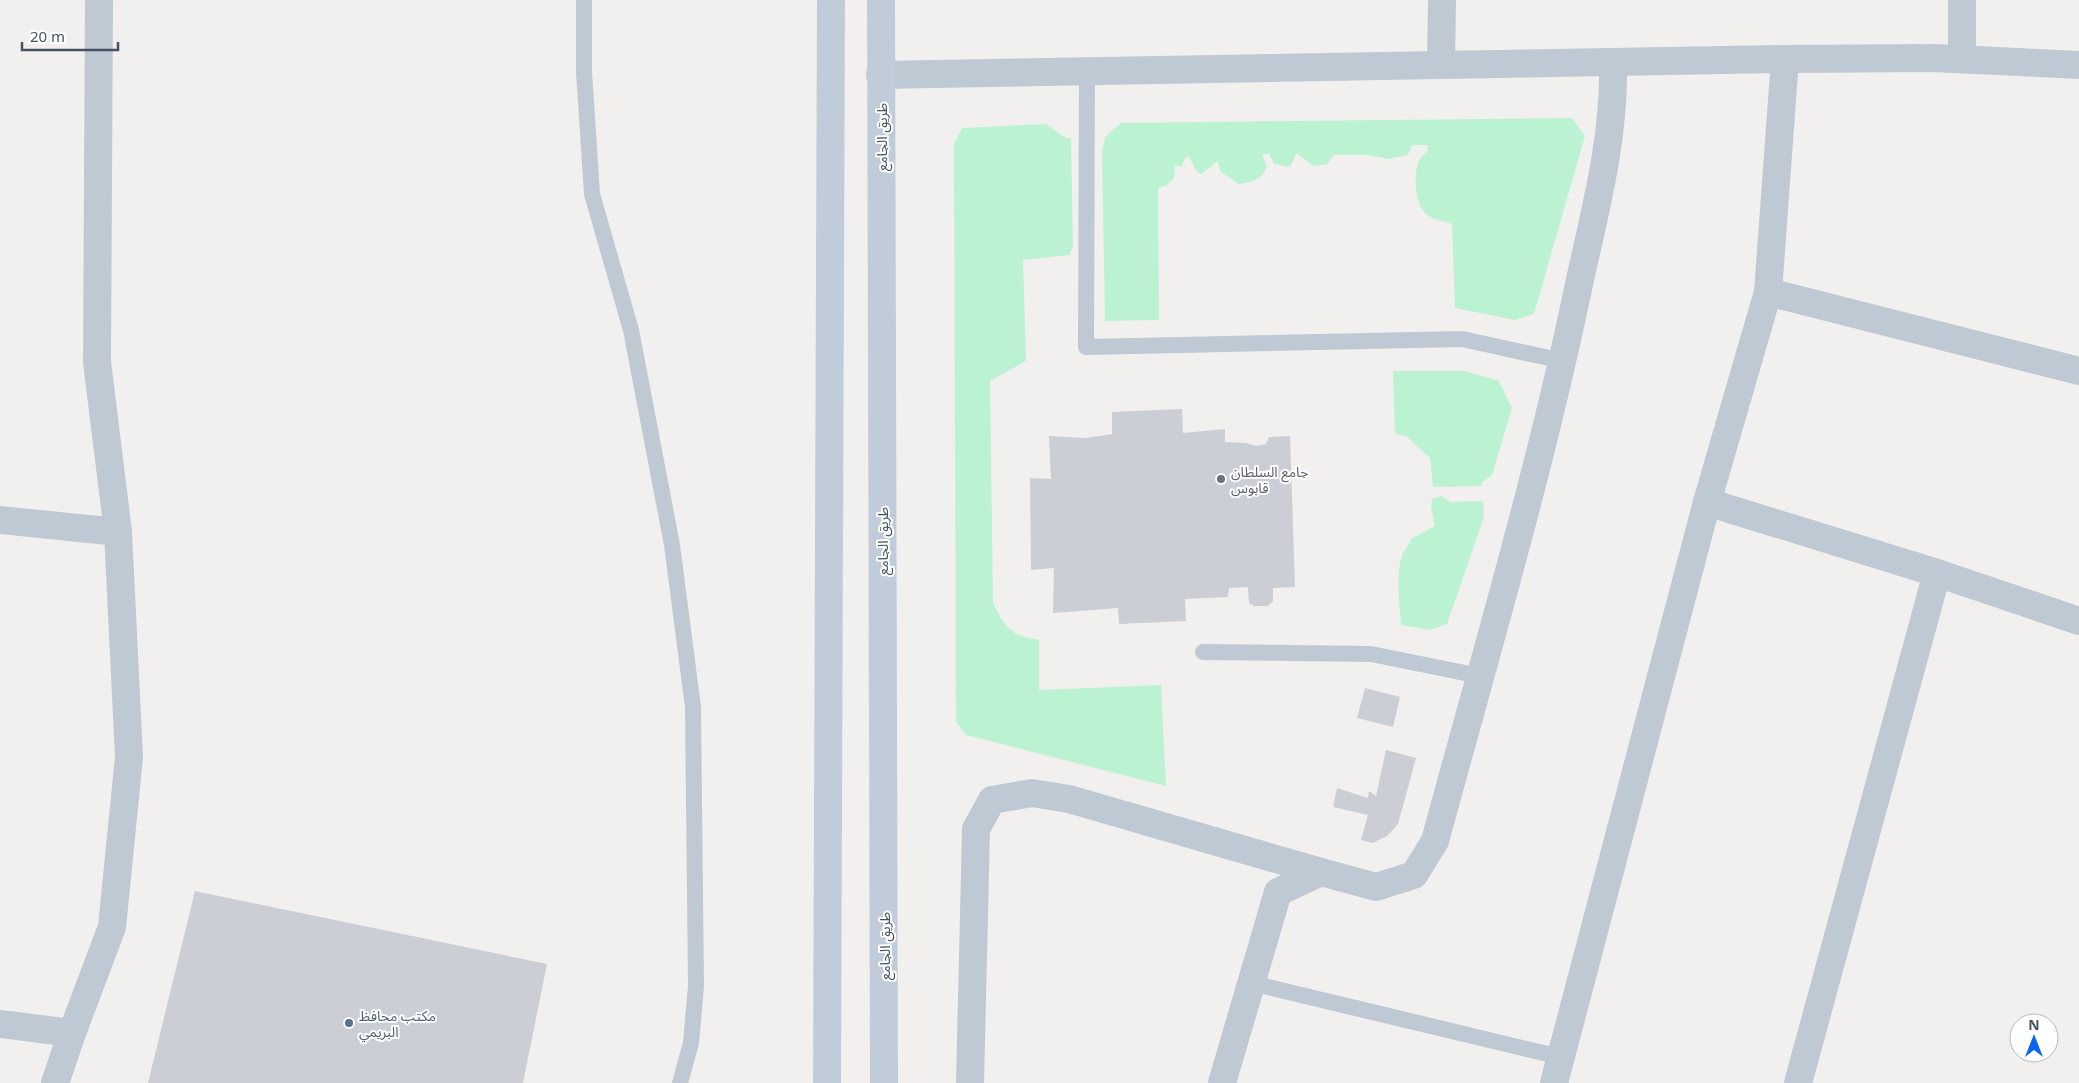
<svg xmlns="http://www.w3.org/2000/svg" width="2079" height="1083" viewBox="0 0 2079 1083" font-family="'Noto Sans','Noto Sans Arabic',sans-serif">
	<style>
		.green { fill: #bbf3d2 }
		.building { fill: #cbced5 }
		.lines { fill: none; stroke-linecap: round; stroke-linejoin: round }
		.service { stroke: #bfc9d3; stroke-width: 16 }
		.minor { stroke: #bfc9d3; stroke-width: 28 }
		.tertiary { stroke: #bfc9d3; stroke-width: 28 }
		.secondary { stroke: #c1ccda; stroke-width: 28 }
		.worship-dot { fill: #6b7280; stroke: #fff; stroke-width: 2 }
		.service-dot { fill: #5c6f8a; stroke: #fff; stroke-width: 2 }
		.labels { text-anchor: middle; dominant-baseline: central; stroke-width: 4; stroke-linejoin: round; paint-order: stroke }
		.street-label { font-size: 14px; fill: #46525f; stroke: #fff }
		.worship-label { font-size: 14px; fill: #5b616d; stroke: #fff; text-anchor: start }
		.service-label { font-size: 14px; fill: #4e5e75; stroke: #fff; text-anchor: start }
	</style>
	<rect width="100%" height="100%" fill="#f2efef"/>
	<!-- green -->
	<g class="green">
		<path d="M1572 118 1585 136 1534 314 1515 320 1455 308 1452 224C1444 221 1432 220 1426 214 1415 205 1413 173 1419 161 1420 158 1424 155 1427 152L1428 145H1412L1408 155 1388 159 1369 155H1333L1328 164 1313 166 1297 153 1290 167 1274 164 1269 154H1262L1267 167C1261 180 1253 182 1239 184L1220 171 1218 161 1201 174 1197 172 1189 157 1185 158 1182 167 1175 165 1174 179 1165 186 1158 188 1159 320 1105 321 1102 152 1105 137 1121 123Z"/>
		<path d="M1046 124 1066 138H1071L1073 248 1069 255 1023 260 1026 361 990 381 993 603C1006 628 1010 636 1039 640V690L1161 685 1166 786 966 735 956 722 954 144 962 128Z"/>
		<path d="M1393 371H1465L1499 381 1512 408 1492 475 1481 483 1482 486 1433 487 1430 458 1406 436 1395 434Z"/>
		<path d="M1441 496 1451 502 1483 501 1484 517 1447 624 1430 630 1401 625C1400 604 1395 576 1402 556 1404 550 1409 546 1411 539L1435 526 1431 507 1432 499Z"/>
	</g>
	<!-- building -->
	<g class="building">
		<path d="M1182 409 1183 433 1225 429V442L1246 443 1257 446 1266 444 1269 437 1290 436 1295 587 1273 588V601L1268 606H1254L1249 603 1248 587 1229 588 1228 597 1185 599 1186 621 1119 624 1118 608 1053 613 1054 568 1031 570 1030 478 1051 479 1049 436 1086 438 1112 434V412Z"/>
		<path d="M1365 688 1400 697 1393 727 1357 718Z"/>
		<path d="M1386 750 1416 758 1398 824 1387 836 1373 843 1361 840 1368 815 1333 807 1337 788 1368 798 1369 791 1376 796Z"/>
		<path d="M195 891 547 964 523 1083H148Z"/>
	</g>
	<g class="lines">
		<!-- service -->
		<g class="service">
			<path d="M584 0V72L592 194 631 330 672 545 693 707 696 986 691 1043 680 1083"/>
			<path d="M1087 72 1086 347 1462 339 1563 361"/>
			<path d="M1203 652 1371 654 1480 676"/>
			<path d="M1251 983 1560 1057"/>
		</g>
		<!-- minor -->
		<g class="minor">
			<path d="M1962 59V0"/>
			<path d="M1441 65 1442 0"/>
			<path d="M1768 292 2079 371"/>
			<path d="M1707 502 1937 573 2079 621"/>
			<path d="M0 520 118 532"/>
			<path d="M0 1024 72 1033"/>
			<path d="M55 1083 72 1033 112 927 129 757 118 532 97 362 99 0"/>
			<path d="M970 1083 976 829 992 800 1032 793 1069 799 1321 872"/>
			<path d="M1222 1083 1278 892 1321 872 1376 887 1414 875 1435 841C1485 656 1540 472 1579 284 1595 211 1615 138 1613 62"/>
			<path d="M1554 1083 1707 502 1768 292 1785 59"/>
			<path d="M1798 1083 1937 573"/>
		</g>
		<!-- tertiary -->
		<path class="tertiary" d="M880 75 1785 59 1933 58 2079 65"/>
		<!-- secondary -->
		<g class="secondary">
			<path d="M881 0 884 1083"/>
			<path d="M827 1083 831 0"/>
		</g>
	</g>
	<!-- markers -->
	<circle class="worship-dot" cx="1221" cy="479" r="5"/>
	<circle class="service-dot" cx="349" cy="1023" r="5"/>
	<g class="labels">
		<!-- street labels -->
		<g class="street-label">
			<text transform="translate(881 137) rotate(-90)">طريق الجامع</text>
			<text transform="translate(882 541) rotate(-90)">طريق الجامع</text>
			<text transform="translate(884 946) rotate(-90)">طريق الجامع</text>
		</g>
		<!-- worship labels -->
		<g class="worship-label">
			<text x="1231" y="471">جامع السلطان<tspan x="1231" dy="16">قابوس</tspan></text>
		</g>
		<!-- service labels -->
		<g class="service-label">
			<text x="359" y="1015">مكتب محافظ<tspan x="359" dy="16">البريمي</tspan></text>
		</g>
	</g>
	<!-- north arrow -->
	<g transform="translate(2034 1038)"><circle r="24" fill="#ffffff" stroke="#b5babf"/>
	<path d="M0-4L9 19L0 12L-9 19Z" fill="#0a66f2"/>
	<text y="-8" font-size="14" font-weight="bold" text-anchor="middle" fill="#46525f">N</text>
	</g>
	<!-- scale -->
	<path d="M22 42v8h96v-8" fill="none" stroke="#46525f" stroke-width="2.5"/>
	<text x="30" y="42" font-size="15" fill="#46525f" stroke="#ffffff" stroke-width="4" paint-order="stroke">20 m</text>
</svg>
